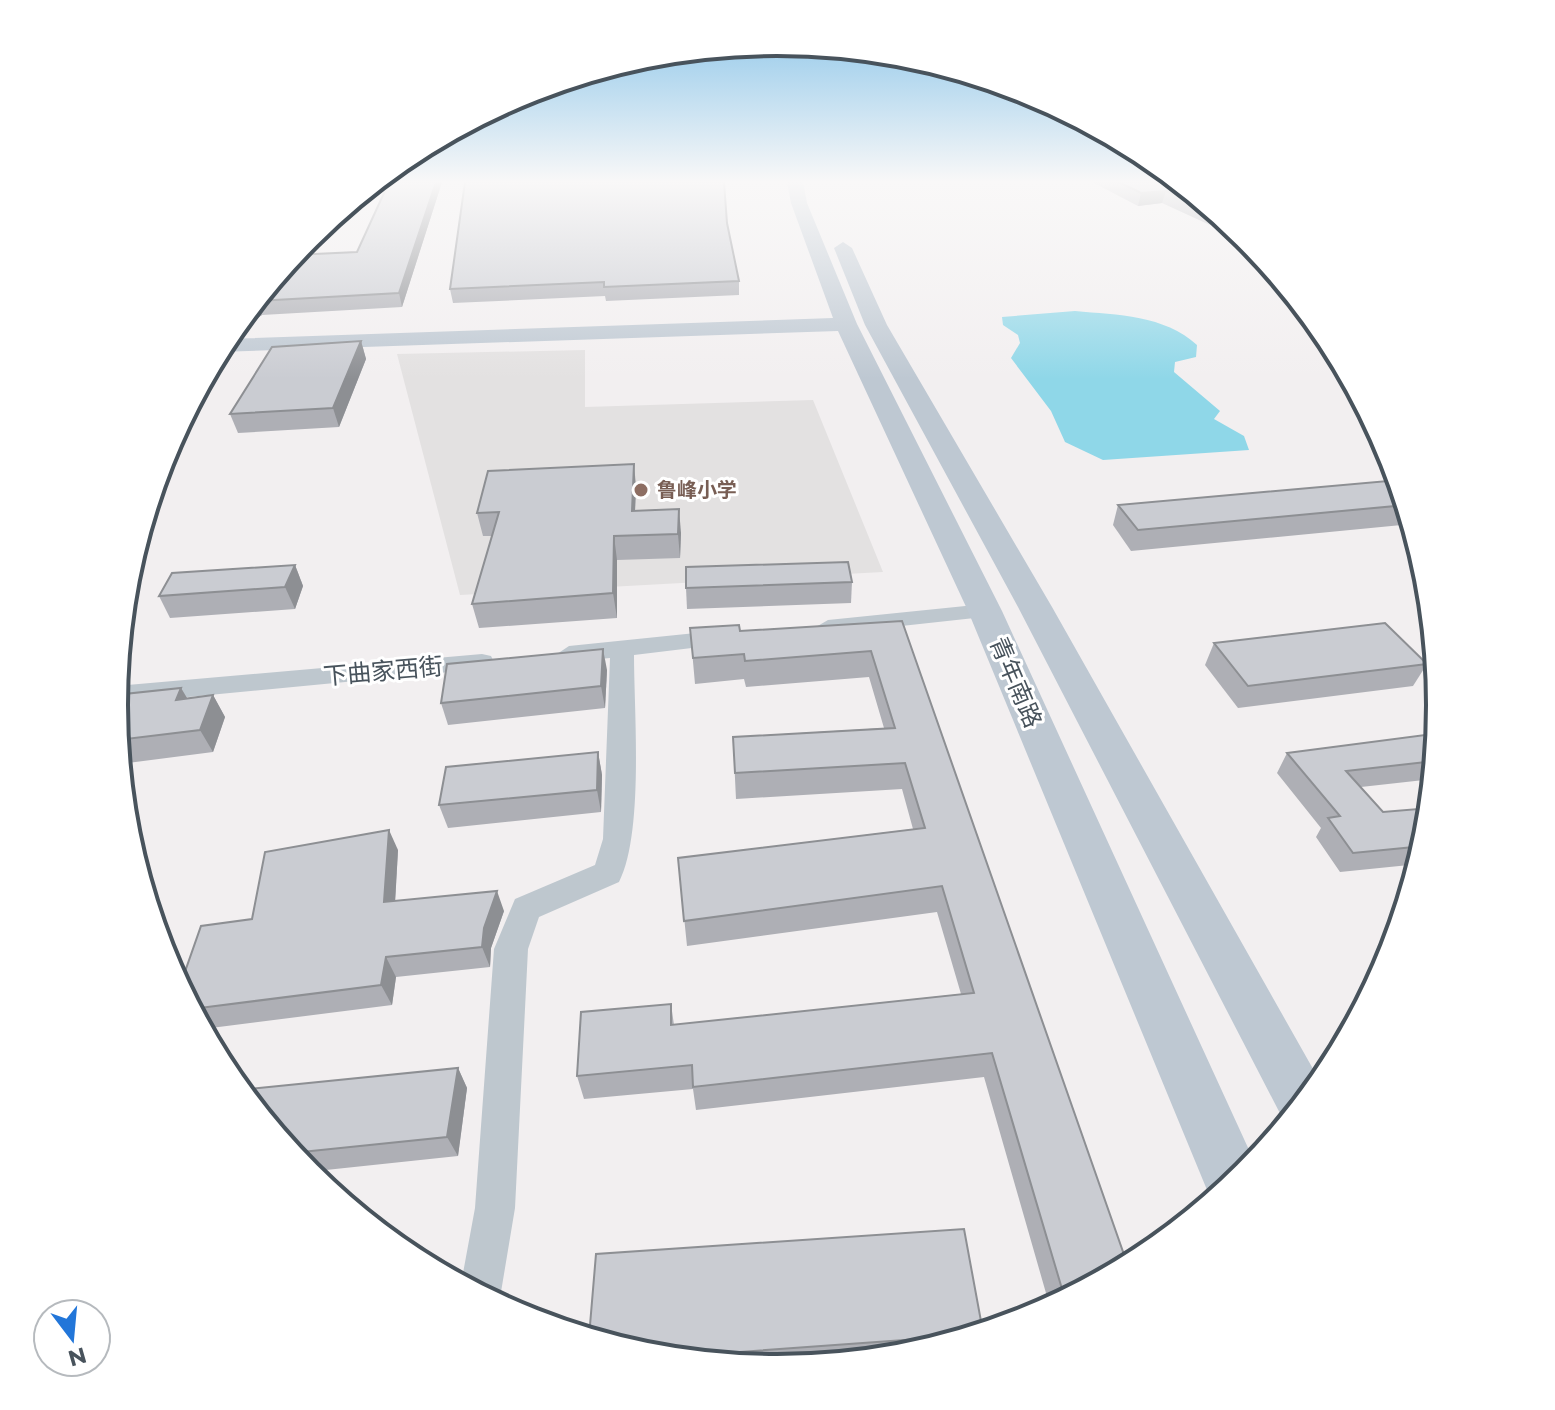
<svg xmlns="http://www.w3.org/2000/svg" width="1555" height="1410" viewBox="0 0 1555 1410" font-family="Montserrat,'Noto Sans SC',sans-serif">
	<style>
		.education { fill: #e3e1e1 }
		.water { fill: #8fd7e8 }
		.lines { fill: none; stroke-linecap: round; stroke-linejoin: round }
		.street { fill: #bec7ce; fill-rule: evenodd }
		.secondary { fill: #bec8d2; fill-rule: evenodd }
		.wall { fill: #aeafb5 }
		.shaded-wall { fill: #8d8f93 }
		.building { fill: #caccd2; stroke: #8d8f93; stroke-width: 2 }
		.education-dot { fill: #8d6e63; stroke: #fff; stroke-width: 3 }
		.labels { text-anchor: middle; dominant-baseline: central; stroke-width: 6; stroke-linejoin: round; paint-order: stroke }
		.far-education-label { font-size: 20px; font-weight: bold; fill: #785e54; stroke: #fff; text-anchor: start }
		.street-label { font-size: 24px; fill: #48535c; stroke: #fff }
		.rim { fill: none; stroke: #48535c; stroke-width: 4 }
	</style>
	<rect width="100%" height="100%" fill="#f2eff0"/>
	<!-- education -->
	<path class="education" d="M585 350V407L813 400 883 572 460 595 397 354Z"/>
	<!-- water -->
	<path class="water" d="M1075 311C1118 315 1164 315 1197 345L1196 357 1175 362 1174 372 1220 411 1214 419 1244 436 1249 450 1103 460 1065 442 1051 411 1011 358 1020 343 1018 335 1003 325 1002 317Z"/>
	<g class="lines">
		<!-- street -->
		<g class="street">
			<path d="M985 604 993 606 997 611 993 616 828 634 816 627 828 620Z"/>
			<path d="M725 630 733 633 737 638 733 643 634 655C634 713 644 833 619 882L539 917 528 949 515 1208 499 1304 461 1284 475 1208 494 949 515 899 595 865 603 839 610 658 569 662 557 654 569 646Z"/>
			<path d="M482 654 491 656 494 662 491 668 115 704 116 686Z"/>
		</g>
		<!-- secondary -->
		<g class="secondary">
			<path d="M787 182H803L807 203 857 324 1002 611 1255 1163 1212 1202 968 611 838 331 218 352 225 339 833 318 791 203Z"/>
			<path d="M843 242 852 248 887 325 1052 607 1321 1083 1286 1125 1018 607 865 325 834 248Z"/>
		</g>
	</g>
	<!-- wall -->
	<g class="wall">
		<path d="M375 182H442L402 307 262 315 254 320 241 319 293 255 357 252 385 191 362 192Z"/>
		<path d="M1094 182H1180L1247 237 1264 257 1233 241 1234 236 1162 203 1138 206 1094 183Z"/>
		<path d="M727 223 739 281V295L606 301 605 296 453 303 450 289Z"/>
		<path d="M361 341 366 359 339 427 238 433 230 414Z"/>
		<path d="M1399 480 1412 524 1131 551 1113 525 1118 505Z"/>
		<path d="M636 487 635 511 681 533 680 558 617 560V618L479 628 472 604 492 536H483L477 513Z"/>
		<path d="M295 565 303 586 295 609 170 618 159 596Z"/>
		<path d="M852 582 851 603 687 609 686 588Z"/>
		<path d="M902 621 1128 1266 1050 1307 984 1077 696 1110 693 1089 584 1099 577 1076 671 1004 674 1025 961 994 937 912 687 946 678 858 913 829 902 789 736 799 733 737 884 728 869 677 746 687 744 679 695 684 690 628 740 631Z"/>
		<path d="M1214 643 1427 664 1413 686 1238 708 1205 665Z"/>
		<path d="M607 670 605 708 448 725 441 703Z"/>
		<path d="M181 688 187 698 213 695 225 717 213 752 120 764 114 705Z"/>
		<path d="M1436 748 1433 779 1361 787 1383 812 1428 835 1419 864 1340 872 1316 837 1321 828 1277 773 1287 753Z"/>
		<path d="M598 752 602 775 601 812 448 828 439 805Z"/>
		<path d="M398 850 395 900 504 911 491 948 490 967 396 977 392 1005 203 1029 180 986 252 919Z"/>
		<path d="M458 1068 467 1088 458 1156 307 1172 240 1090Z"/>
		<path d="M983 1332 906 1355 774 1368 648 1355Z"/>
	</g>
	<!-- shaded-wall -->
	<g class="shaded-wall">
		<path d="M436 182H442L402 307 399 293Z"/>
		<path d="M1166 191 1162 203 1138 206 1141 193Z"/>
		<path d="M257 301 262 315 254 320 249 308Z"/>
		<path d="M361 341 366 359 339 427 333 408Z"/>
		<path d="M634 464 636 487 634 534 632 511Z"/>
		<path d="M679 509 681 533 680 558 678 534Z"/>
		<path d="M614 536 617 560V618L613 593Z"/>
		<path d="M295 565 303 586 295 609 285 587Z"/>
		<path d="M603 649 607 670 605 708 601 686Z"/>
		<path d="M181 688 194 710 176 700Z"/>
		<path d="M213 695 225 717 213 752 200 730Z"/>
		<path d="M598 752 602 775 601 812 597 790Z"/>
		<path d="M389 830 398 850 394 922 384 902Z"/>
		<path d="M497 891 504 911 491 948 490 967 482 947 484 928Z"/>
		<path d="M152 915 159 925 157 932Z"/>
		<path d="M386 957 396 977 392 1005 381 985Z"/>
		<path d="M458 1068 467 1088 458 1156 447 1137Z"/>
	</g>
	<!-- building -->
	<g class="building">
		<path d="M389 182H436L399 293 257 301 254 303 293 255 357 252Z"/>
		<path d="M465 182H724L727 223 739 281 604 287V282L450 289Z"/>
		<path d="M1119 182H1180L1220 214 1166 191 1141 193Z"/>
		<path d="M361 341 333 408 230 414 272 347Z"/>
		<path d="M634 464 632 511 679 509 678 534 614 536 613 593 472 604 499 512 477 513 488 471Z"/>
		<path d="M1399 480 1406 505 1138 530 1118 505Z"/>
		<path d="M848 562 852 582 686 588V567Z"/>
		<path d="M295 565 285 587 159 596 172 573Z"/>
		<path d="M902 621 1128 1266 1065 1299 992 1053 693 1087 692 1065 577 1076 581 1012 671 1004V1025L974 993 942 886 684 921 678 858 925 828 905 763 735 773 733 737 895 728 871 651 745 661 744 654 693 658 690 628 739 625 740 631Z"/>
		<path d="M1385 623 1427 664 1248 686 1214 643Z"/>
		<path d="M603 649 601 686 441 703 447 664Z"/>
		<path d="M181 688 176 700 213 695 200 730 118 740 114 705 115 695Z"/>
		<path d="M1425 735 1436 748 1435 761 1346 771 1383 812 1430 808 1428 835 1424 846 1353 853 1328 818 1340 816 1287 753Z"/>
		<path d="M598 752 597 790 439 805 446 767Z"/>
		<path d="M389 830 384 902 497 891 484 928 482 947 386 957 381 985 192 1009 180 986 201 926 252 919 265 852Z"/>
		<path d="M458 1068 447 1137 292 1153 240 1090Z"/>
		<path d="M964 1229 983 1332 974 1335 670 1357 648 1355 589 1337 596 1254Z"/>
	</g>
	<!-- sky -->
	<linearGradient id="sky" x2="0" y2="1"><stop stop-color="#84c2e8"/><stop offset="0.48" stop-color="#f9f8f8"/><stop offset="1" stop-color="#f9f8f8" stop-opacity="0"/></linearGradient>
	<rect width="1555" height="379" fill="url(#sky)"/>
	<!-- markers -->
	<circle class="education-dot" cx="641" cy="490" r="8"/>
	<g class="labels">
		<!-- far-education labels -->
		<g class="far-education-label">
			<text x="657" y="490">鲁峰小学</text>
		</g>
		<!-- street labels -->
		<g class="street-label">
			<text transform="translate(383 671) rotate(-5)">下曲家西街</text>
			<text transform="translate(1016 682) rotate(67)">青年南路</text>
		</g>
	</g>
	<!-- crop -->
	<path d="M0 0H1555V1410H0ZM128 705a649 649 0 1 1 1298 0a649 649 0 1 1-1298 0Z" fill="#fff" fill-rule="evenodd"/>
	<path class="rim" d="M128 705a649 649 0 1 1 1298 0a649 649 0 1 1-1298 0Z"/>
	<!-- north arrow -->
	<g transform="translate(72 1338) rotate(164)"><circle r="38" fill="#ffffff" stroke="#b6babe" stroke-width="2"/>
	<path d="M0-6L14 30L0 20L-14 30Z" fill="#2276d9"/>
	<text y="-12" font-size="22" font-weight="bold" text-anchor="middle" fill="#48535c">N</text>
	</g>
</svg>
